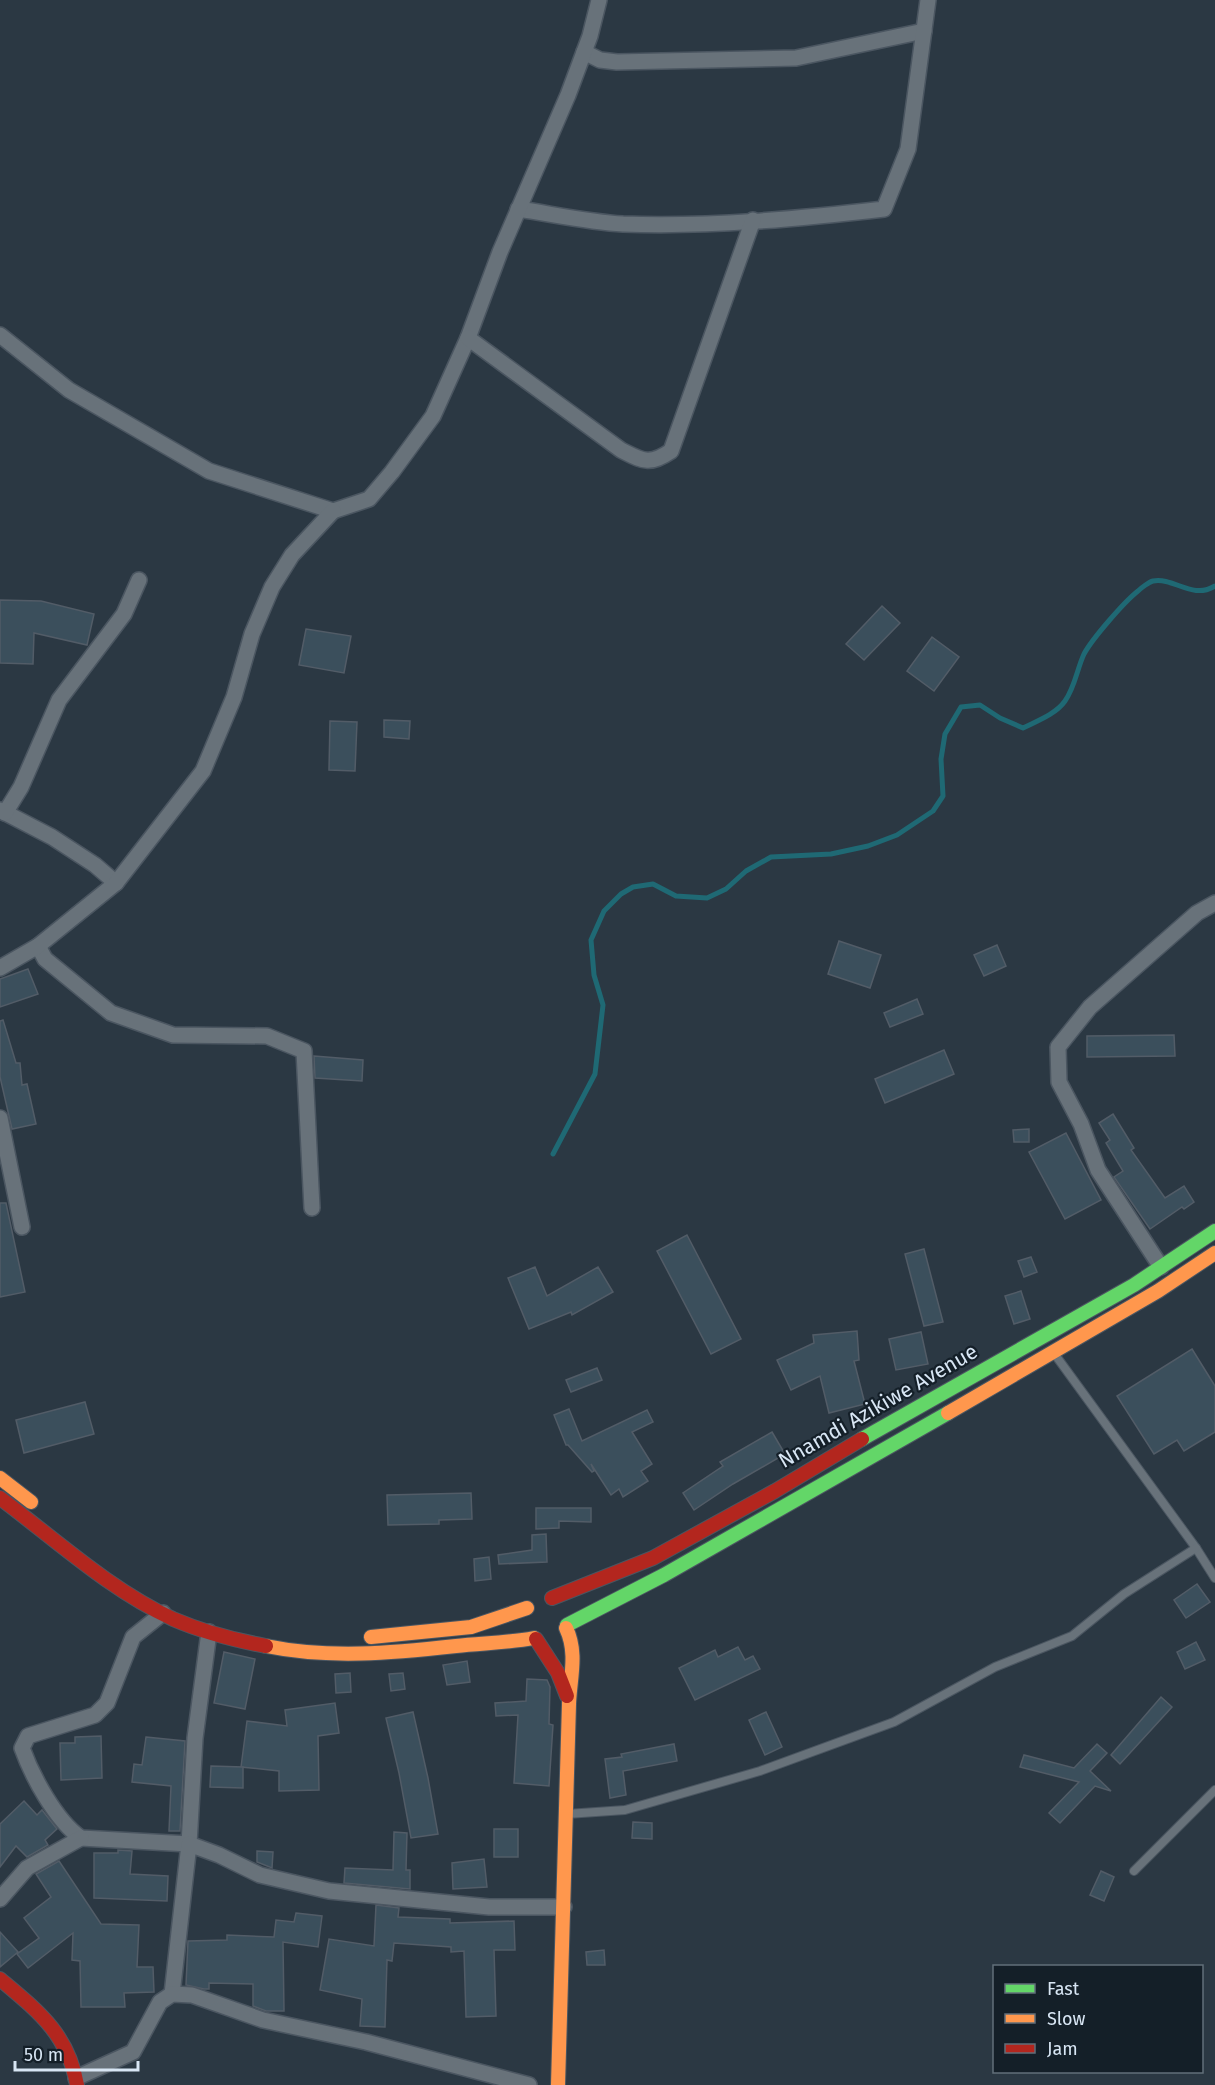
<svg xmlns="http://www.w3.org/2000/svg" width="1215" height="2085" viewBox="0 0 1215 2085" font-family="'Fira Sans',sans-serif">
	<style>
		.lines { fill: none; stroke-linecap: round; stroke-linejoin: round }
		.stream { stroke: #1f6974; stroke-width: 5 }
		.building { fill: #3b4f5c; stroke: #525c67; stroke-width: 1.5 }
		.lane-casing { stroke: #4b5661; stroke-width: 10 }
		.street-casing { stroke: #4b5661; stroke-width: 18 }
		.fast-casing { stroke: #4b5661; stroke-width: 16 }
		.slow-casing { stroke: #4b5661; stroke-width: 16 }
		.jam-casing { stroke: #4b5661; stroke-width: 16 }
		.lane { stroke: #68727a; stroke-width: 8 }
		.street { stroke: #68727a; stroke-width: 15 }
		.fast { stroke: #63d668; stroke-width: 14 }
		.slow { stroke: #ff974d; stroke-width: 14 }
		.jam { stroke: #b3261e; stroke-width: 14 }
		.labels { text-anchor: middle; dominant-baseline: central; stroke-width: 4.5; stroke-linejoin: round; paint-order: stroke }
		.street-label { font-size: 21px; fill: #d8e6f4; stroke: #141f28 }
	</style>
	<rect width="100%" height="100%" fill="#2b3843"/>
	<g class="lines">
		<!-- stream -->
		<path class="stream" d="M553 1154 595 1074 603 1005 594 975 591 940 604 911 621 894 633 887 653 884 676 896 707 898 726 889 746 871 771 857 831 854 868 846 897 835 933 811 943 796 941 759 945 734 961 707 980 705 1000 718 1023 728C1037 721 1056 714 1065 701 1075 687 1077 669 1084 654 1092 639 1124 602 1138 591 1141 588 1149 582 1153 581 1174 577 1192 600 1215 586"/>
	</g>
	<!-- building -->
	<g class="building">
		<path d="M0 600 41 601 94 614 87 645 34 633 33 664 0 663Z"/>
		<path d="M882 606 900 623 864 660 846 644Z"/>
		<path d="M306 629 351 636 344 673 299 665Z"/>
		<path d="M932 637 959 657 934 691 907 671Z"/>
		<path d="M384 720 410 721 409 739 384 737Z"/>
		<path d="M330 721 357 722 355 771 329 770Z"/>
		<path d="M839 941 881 955 870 988 828 974Z"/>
		<path d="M997 945 1006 966 984 976 974 955Z"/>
		<path d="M28 969 38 994 0 1007V979Z"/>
		<path d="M917 999 923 1014 890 1027 884 1013Z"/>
		<path d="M3 1020 16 1063H20L22 1085 27 1084 36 1124 12 1129 0 1077V1021Z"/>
		<path d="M1174 1035 1175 1056 1087 1057V1036Z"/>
		<path d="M944 1050 954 1074 885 1103 875 1079Z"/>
		<path d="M314 1056 363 1060 362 1081 315 1078Z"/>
		<path d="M1113 1114 1134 1148 1131 1150 1165 1198 1184 1186 1194 1202 1184 1209 1182 1207 1150 1229 1114 1177 1123 1171 1106 1143 1110 1140 1099 1123Z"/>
		<path d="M1029 1129V1142H1014L1013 1130Z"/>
		<path d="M1066 1133 1101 1200 1065 1219 1029 1152Z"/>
		<path d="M0 1203H6L25 1292 0 1297Z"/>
		<path d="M687 1235 741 1339 711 1354 657 1251Z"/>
		<path d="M924 1249 943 1322 924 1326 905 1254Z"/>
		<path d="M1031 1257 1037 1272 1024 1277 1018 1261Z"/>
		<path d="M535 1267 547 1296 598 1267 613 1292 572 1315 571 1312 529 1329 508 1278Z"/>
		<path d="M1021 1291 1030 1319 1014 1324 1005 1296Z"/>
		<path d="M857 1331 859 1360 854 1361 865 1404 829 1413 820 1376 791 1390 777 1360 814 1343 813 1335Z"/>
		<path d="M921 1332 928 1364 896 1370 889 1339Z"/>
		<path d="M1192 1349 1215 1386V1432L1184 1451 1177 1440 1154 1454 1117 1396Z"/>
		<path d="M597 1368 602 1380 571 1392 566 1380Z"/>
		<path d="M85 1402 94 1434 24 1453 16 1420Z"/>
		<path d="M569 1409 582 1441 647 1410 653 1422 632 1432 652 1464 641 1471 648 1481 623 1497 619 1489 611 1495 591 1464 594 1471 592 1472 568 1445H566L554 1415Z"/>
		<path d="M772 1432 785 1454 733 1484 694 1510 683 1493 723 1466 720 1462Z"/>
		<path d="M471 1493 472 1519 439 1520V1524L388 1525 387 1495Z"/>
		<path d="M536 1508H591V1522L559 1521V1528L536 1529Z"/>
		<path d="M546 1534 547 1562 499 1564 498 1555 532 1550V1535Z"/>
		<path d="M489 1557 491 1579 475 1581 474 1559Z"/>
		<path d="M1197 1584 1210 1602 1186 1618 1174 1600Z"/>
		<path d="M1196 1642 1205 1660 1185 1669 1177 1652Z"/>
		<path d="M738 1647 745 1660 753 1656 760 1669 695 1700 679 1668 715 1650 718 1657Z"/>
		<path d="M224 1652 255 1659 245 1709 214 1703Z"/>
		<path d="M467 1661 470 1682 447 1685 443 1665Z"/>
		<path d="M350 1673 351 1692 336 1693 335 1674Z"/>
		<path d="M403 1673 405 1689 391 1691 389 1674Z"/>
		<path d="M527 1679 547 1680 550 1687 549 1724 553 1725 549 1786 514 1783 518 1715 496 1716 495 1703 526 1701Z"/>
		<path d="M1161 1697 1172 1707 1120 1764 1111 1755Z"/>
		<path d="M335 1703 339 1733 318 1736 319 1790 279 1791V1771L241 1767 247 1721 287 1726 285 1710Z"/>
		<path d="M413 1712 428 1778 438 1834 411 1838 399 1773 386 1718Z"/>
		<path d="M766 1712 782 1747 765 1755 749 1720Z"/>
		<path d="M101 1736 102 1778 61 1780 60 1743H75V1737Z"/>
		<path d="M146 1737 185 1741 180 1831H169L171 1786 132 1782 134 1764 142 1765Z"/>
		<path d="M674 1744 677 1761 623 1771 626 1795 610 1798 605 1759 622 1757 621 1754Z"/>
		<path d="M1097 1744 1107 1753 1090 1771 1111 1791 1095 1786 1060 1823 1049 1813 1079 1782 1020 1767 1024 1755 1074 1768Z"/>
		<path d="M211 1766 243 1767V1788L210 1787Z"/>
		<path d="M24 1801 37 1815 42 1810 57 1829 45 1840 48 1845 27 1857 16 1846 0 1867V1824Z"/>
		<path d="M633 1822 652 1823V1839L632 1838Z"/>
		<rect x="494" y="1829" width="24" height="28"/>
		<path d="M394 1832 407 1833 406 1870H410V1889L344 1883 345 1868 393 1870Z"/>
		<path d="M118 1850 132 1851 130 1874 168 1876 167 1901 94 1898V1853H118Z"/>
		<path d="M257 1851 273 1852 272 1868 257 1862Z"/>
		<path d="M484 1859 487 1887 453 1889 452 1863Z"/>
		<path d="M59 1861 101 1924 139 1925 137 1967H153L154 1992 124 1993 125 2007H81L80 1961 72 1960 73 1933 28 1968 17 1954 39 1938 24 1918 51 1897 36 1874Z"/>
		<path d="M1101 1871 1114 1877 1104 1901 1090 1895Z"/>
		<path d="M376 1905 399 1908 398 1917 450 1919V1923L514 1921 515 1950H494L496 2016 466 2017 464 1951 451 1952V1947L394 1943 392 1961 387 1960 385 2027 360 2026 362 1999 320 1990 329 1939 374 1946Z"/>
		<path d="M296 1913 322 1916 318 1947 283 1942 284 2011H266L253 2006V1984L209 1983V1989H204L186 1985 188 1941 227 1940V1935L274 1937 276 1920 294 1922Z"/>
		<path d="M0 1932 18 1952 0 1967Z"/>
		<path d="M604 1950 605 1965H587L586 1952Z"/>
	</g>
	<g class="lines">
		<!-- lane casing -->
		<g class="lane-casing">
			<g id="lane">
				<path d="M1056 1356 1196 1548 1215 1578"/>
				<path d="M567 1814 625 1810 760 1771 894 1722 995 1667 1072 1636 1124 1594 1196 1548"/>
				<path d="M1134 1871 1215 1790"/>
			</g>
		</g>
		<!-- street casing -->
		<g class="street-casing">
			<g id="street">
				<path d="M584 52 600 60 617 62 796 58 924 31"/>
				<path d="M518 209C552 214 589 222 623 224 710 227 798 219 884 209L908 149 928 0"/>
				<path d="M0 335 69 390 209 471 333 511 369 499 392 472 433 416 468 338 500 252 568 95 590 36 599 0"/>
				<path d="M468 338 621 450C643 461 649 466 671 451L753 220"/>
				<path d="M0 810 52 837 95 865 116 883"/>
				<path d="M5 813 21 787 59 700 124 614 139 580"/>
				<path d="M38 946 45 959 111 1013 173 1035 267 1036 304 1051 312 1208"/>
				<path d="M0 968 38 946 116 883 203 771 234 697 252 634 272 587 292 555 333 511"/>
				<path d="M0 1118 22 1227"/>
				<path d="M1161 1267 1098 1170 1081 1124 1059 1082 1058 1047 1090 1007 1197 913 1215 903"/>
				<path d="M163 1613 133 1637 107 1703 95 1715 28 1736 22 1748C32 1776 56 1821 81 1838L189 1844 195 1738 209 1632"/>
				<path d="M0 1899 27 1868 81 1838"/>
				<path d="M172 1994 189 1844 219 1855 260 1875 329 1891 489 1907H564"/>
				<path d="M76 2078 133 2052 160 2002 172 1994 192 1995 263 2020 366 2042 529 2085"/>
			</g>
		</g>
		<!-- fast casing -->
		<g class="fast-casing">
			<g id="fast">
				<path d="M862 1439 1134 1285 1215 1231"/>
				<path d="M567 1625 664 1575 948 1413"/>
			</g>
		</g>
		<!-- slow casing -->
		<g class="slow-casing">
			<g id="slow">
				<path d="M948 1413 1158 1291 1215 1253"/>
				<path d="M0 1478 31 1502"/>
				<path d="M371 1637 471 1627 527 1608"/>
				<path d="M266 1646C329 1659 393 1653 456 1646 482 1643 508 1643 534 1638"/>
				<path d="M558 2085 569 1704C570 1678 578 1653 566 1628"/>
			</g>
		</g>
		<!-- jam casing -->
		<g class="jam-casing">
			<g id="jam">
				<path d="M0 1498C56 1540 110 1590 173 1619 203 1632 234 1640 266 1646"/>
				<path d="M552 1598 653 1558 775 1491 862 1439"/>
				<path d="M536 1639 558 1673 567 1696"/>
				<path d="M0 1979C38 2011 68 2034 77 2085"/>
			</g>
		</g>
		<!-- lane -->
		<use href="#lane" class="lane"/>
		<!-- street -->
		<use href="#street" class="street"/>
		<!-- fast -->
		<use href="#fast" class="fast"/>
		<!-- slow -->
		<use href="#slow" class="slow"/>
		<!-- jam -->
		<use href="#jam" class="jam"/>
	</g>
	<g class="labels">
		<!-- street labels -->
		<g class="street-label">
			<text transform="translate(878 1406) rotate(-30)">Nnamdi Azikiwe Avenue</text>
		</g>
	</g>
	<!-- legend -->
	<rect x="993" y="1965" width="210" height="108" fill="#141f28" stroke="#626f7a" stroke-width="1.5"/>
	<rect x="1005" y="1984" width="30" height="9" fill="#63d668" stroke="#626f7a" stroke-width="1.5"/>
	<text x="1047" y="1995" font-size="18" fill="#d8e6f4">Fast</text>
	<rect x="1005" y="2014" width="30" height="9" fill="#ff974d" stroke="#626f7a" stroke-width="1.5"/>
	<text x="1047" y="2025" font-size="18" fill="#d8e6f4">Slow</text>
	<rect x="1005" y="2044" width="30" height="9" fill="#b3261e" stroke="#626f7a" stroke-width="1.5"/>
	<text x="1047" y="2055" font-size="18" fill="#d8e6f4">Jam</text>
	<!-- scale -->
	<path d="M15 2061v9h123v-9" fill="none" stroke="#d8e6f4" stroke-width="3"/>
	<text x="24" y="2061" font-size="18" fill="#d8e6f4" stroke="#141f28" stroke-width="4.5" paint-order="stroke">50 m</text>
</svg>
